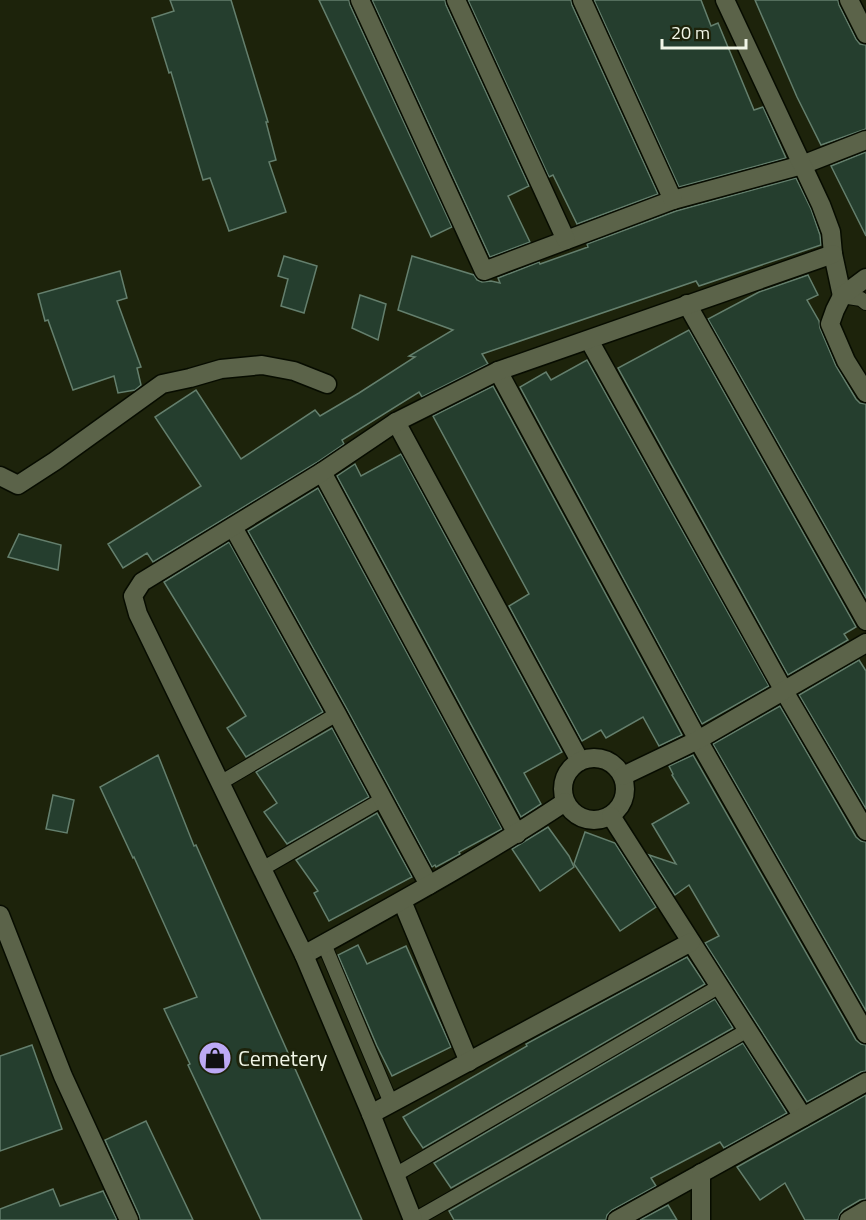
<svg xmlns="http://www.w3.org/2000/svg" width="866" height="1220" viewBox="0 0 866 1220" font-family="'Titillium Web',sans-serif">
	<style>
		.building { fill: #253e2e; stroke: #647f6d; stroke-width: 1.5 }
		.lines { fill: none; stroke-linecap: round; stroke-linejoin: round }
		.lane-casing { stroke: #070c00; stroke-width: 16 }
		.street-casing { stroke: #070c00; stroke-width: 21 }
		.lane { stroke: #5b6349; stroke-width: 14 }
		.street { stroke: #5b6349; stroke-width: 18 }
		.labels { text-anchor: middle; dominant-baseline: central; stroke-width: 6; stroke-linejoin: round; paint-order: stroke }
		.poi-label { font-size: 22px; fill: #f1f6e7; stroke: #1d230b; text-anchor: start }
	</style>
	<rect width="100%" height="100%" fill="#1d230b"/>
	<!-- building -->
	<g class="building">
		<path d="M170 0H231L268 122H266L276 160 269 162 286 212 229 231 210 178 203 180 171 72 169 73 152 18 174 11Z"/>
		<path d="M319 0H349L350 5 452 227 431 237Z"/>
		<path d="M372 0H445L446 5 529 186 508 196 530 242 490 257Z"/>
		<path d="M468 0H571L572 5 658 194 577 224 553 175 549 177Z"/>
		<path d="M594 0H701L711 26 718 23 754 110 763 107 786 158 679 187Z"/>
		<path d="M755 0H838L839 5 856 39 860 44 866 45V129L821 145 797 97Z"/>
		<path d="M866 152V236L831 166Z"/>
		<path d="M796 178 811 209 820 235 821 245 699 286 696 281 482 354 488 364 422 397 419 392 342 440 344 444 316 463 153 562 147 553 123 568 108 544 201 486 155 417 196 390 241 459 315 410 320 416 359 393 415 357 409 356 453 330 398 310 412 256 474 275 477 280 482 282 491 281 500 283 498 278 539 262 540 264 588 247 587 244 676 211Z"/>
		<path d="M284 256 317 266 304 313 281 306 288 279 278 276Z"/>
		<path d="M120 271 127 298 117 301 141 367 137 368 141 385 135 390 118 393 114 376 73 390 48 320 45 321 38 294Z"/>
		<path d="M808 275 818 295 807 300 819 321 820 328 836 366 856 399 860 403 866 404V598L708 319 759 292Z"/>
		<path d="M360 295 386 304 378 340 352 328Z"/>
		<path d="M689 330 856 627 844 634 848 640 788 675 618 368Z"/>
		<path d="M587 360 769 686 702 724 520 387 546 372 551 380Z"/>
		<path d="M493 386 682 735 659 746 643 717 606 738 601 730 582 741 509 606 529 594 433 416Z"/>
		<path d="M401 454 562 752 524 773 541 804 521 817 337 476 355 464 361 476Z"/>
		<path d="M318 488 502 829 459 852 460 854 436 867 435 865 432 867 347 709 248 531Z"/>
		<path d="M19 534 61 545 58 570 8 557Z"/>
		<path d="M229 542 323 712 246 757 227 728 246 716 164 582Z"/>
		<path d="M859 660 866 671V809L799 695Z"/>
		<path d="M780 706 856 837 861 841 866 842V1011L713 744Z"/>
		<path d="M332 728 369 797 287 844 264 812 277 803 256 772Z"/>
		<path d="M158 755 194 846 196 845 362 1220H261L188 1065 190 1064 164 1009 197 997 134 857 133 858 100 787Z"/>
		<path d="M693 755 856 1040 861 1044 866 1045V1071L861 1072 807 1102 705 943 719 936 689 885 675 895 649 855 676 864 652 824 689 803 672 775 673 774 669 766Z"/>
		<path d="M53 795 74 800 67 833 46 829Z"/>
		<path d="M377 813 412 877 329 921 314 893 318 891 296 860Z"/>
		<path d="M548 827 569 856 574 867 540 891 512 849Z"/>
		<path d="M585 832 615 843 656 907 620 931 574 864Z"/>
		<path d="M358 945 367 964 406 946 451 1047 392 1076 377 1046 338 955Z"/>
		<path d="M687 957 705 984 423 1148 412 1132 403 1117 527 1046 526 1044Z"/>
		<path d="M715 999 733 1028 451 1188 434 1163Z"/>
		<path d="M743 1043 787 1113 724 1148 720 1142 651 1178 656 1186 612 1210 607 1215 606 1220H454L449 1211Z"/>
		<path d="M32 1045 62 1129 0 1151V1056Z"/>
		<path d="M866 1095V1199L860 1200 843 1210 840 1214 838 1220H805L785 1183 760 1200 737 1167Z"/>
		<path d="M146 1121 193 1220H140L139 1215 105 1140Z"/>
		<path d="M53 1189 60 1206 103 1191 117 1220H0V1209Z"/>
		<path d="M668 1205 677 1220H640Z"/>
	</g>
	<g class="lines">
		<!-- lane casing -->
		<g class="lane-casing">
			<g id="lane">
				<path d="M842 296 861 299 866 303"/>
				<path d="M220 783 337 714"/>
				<path d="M262 869 383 799"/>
				<path d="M324 944 391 1103"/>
				<path d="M395 1175 720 986"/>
				<path d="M414 1220 748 1030"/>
			</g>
		</g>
		<!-- street casing -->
		<g class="street-casing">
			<g id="street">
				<path d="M360 0 484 271 673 200 802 165 866 140"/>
				<path d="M456 0 566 240"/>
				<path d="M582 0 673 200"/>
				<path d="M725 0 821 205 831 232 833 254 842 296"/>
				<path d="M849 0 866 34"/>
				<path d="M866 278 842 296 835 310 830 324 846 361 866 393"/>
				<path d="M687 304 866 621"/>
				<path d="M589 340 784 691 866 831"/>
				<path d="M498 371 698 740 866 1034"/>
				<path d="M396 422 580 761"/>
				<path d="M322 472 517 834"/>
				<path d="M0 476 18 485 55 461 162 384 190 378 221 369 262 365 294 371 327 384"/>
				<path d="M233 527 337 714 429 885"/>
				<circle cx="594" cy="789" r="31"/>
				<path d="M623 776 698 740 866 643"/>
				<path d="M611 816 803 1117"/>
				<path d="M402 901 469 1062"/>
				<path d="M0 915 63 1076 129 1220"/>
				<path d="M304 955C392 906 481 858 565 802"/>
				<path d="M371 1114 691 942"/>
				<path d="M413 1220 371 1114 304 955 138 614 133 596 142 582 322 472 396 422 498 371 833 254"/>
				<path d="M617 1220 866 1082"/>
				<path d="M701 1220V1173"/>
				<path d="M849 1220 866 1210"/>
			</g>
		</g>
		<!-- lane -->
		<use href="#lane" class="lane"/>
		<!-- street -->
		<use href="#street" class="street"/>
	</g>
	<!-- icons -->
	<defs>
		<g id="shop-disc" transform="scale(1.725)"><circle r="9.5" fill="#bda9f5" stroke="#1d230b"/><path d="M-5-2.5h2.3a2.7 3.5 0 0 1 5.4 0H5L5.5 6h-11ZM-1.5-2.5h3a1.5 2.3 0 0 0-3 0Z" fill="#111"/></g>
	</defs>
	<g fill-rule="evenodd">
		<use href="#shop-disc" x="215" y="1058"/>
	</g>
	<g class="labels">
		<!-- poi labels -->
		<g class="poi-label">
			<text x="238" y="1058">Cemetery</text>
		</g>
	</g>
	<!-- scale -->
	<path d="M662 39v9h84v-9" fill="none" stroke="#f1f6e7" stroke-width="3"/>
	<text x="671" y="39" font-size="18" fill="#f1f6e7" stroke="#1d230b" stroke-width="4.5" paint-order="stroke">20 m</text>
</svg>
